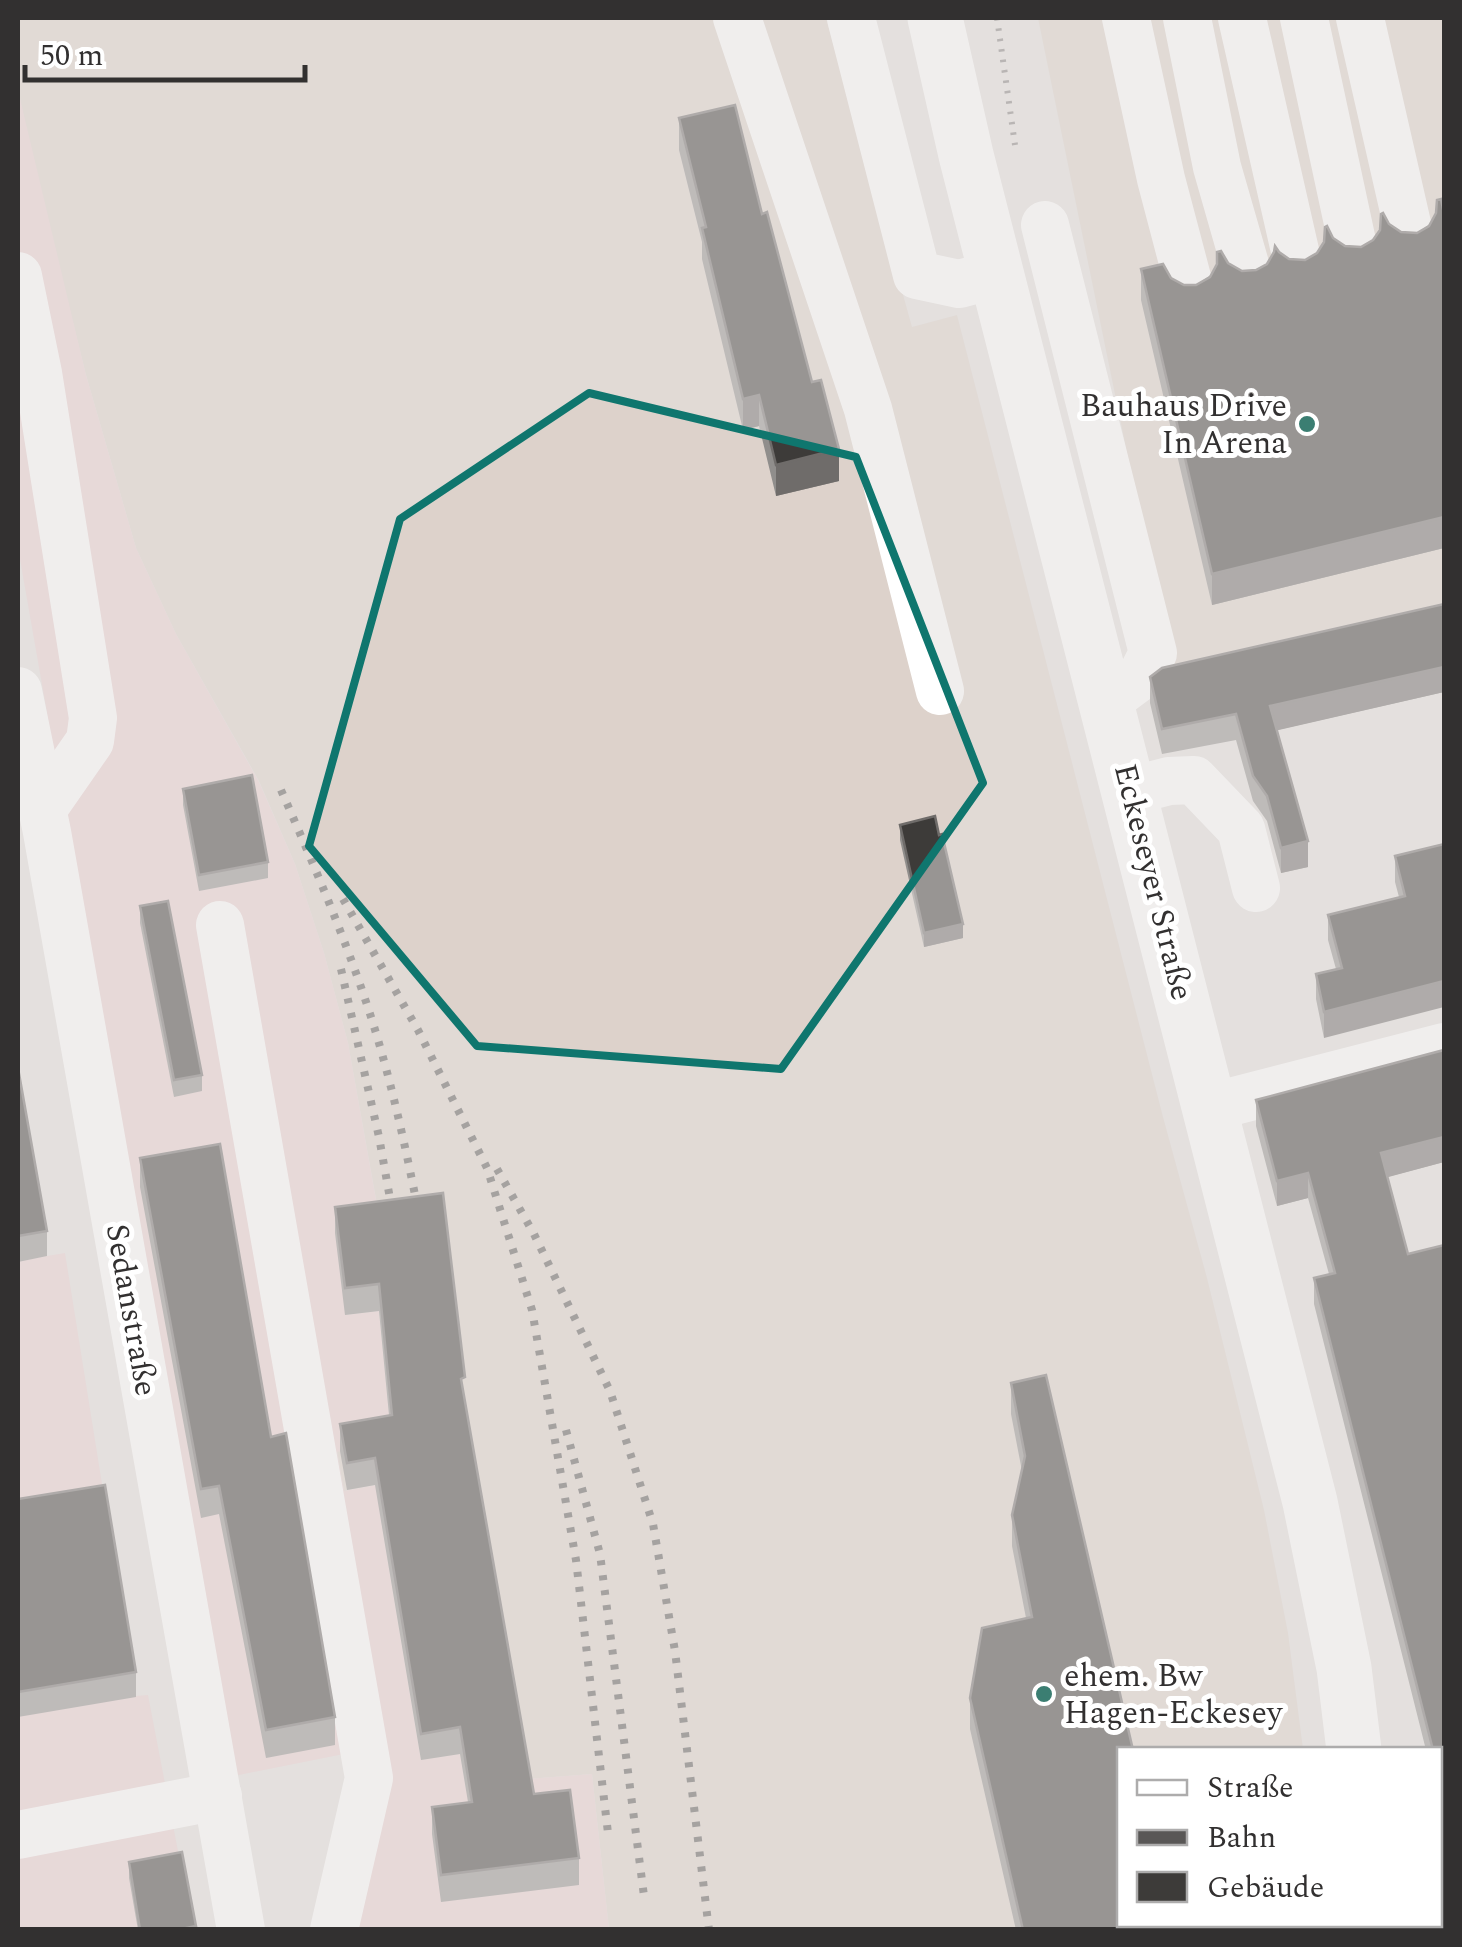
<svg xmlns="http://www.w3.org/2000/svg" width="1462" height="1947" viewBox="0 0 1462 1947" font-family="Spectral,serif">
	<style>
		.built { fill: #ddd2cb }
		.industrial { fill: #ead0d1 }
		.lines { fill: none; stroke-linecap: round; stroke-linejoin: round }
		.path { stroke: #858281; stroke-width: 6; stroke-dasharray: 2.5 8; stroke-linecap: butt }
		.minor { stroke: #fff; stroke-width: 48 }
		.major { stroke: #fff; stroke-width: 55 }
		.rail { stroke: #595756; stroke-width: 8; stroke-dasharray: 5 10; stroke-linecap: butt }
		.wall { fill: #908e8c }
		.shaded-wall { fill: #6f6c6a }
		.building { fill: #3d3b39; stroke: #6f6c6a; stroke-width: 2.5 }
		.marked { fill: none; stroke: #0f766e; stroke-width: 8; stroke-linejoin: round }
		.poi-dot { fill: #3b7e72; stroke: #fff; stroke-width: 4 }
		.labels { text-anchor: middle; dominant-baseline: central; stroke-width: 10; stroke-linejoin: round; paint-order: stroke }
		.poi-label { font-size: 32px; fill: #323030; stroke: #fff; text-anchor: end }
		.street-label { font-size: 32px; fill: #323030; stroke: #fff }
	</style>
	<rect width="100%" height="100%" fill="#e4e0de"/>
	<!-- built -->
	<g class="built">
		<path d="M18 18H826L912 327 957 315 1163 1117 1207 1278 1264 1510 1288 1633 1303 1749 1120 1750V1924H1301V1929H609L592 1774 527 1779 421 1760 381 1521 418 1477 344 1491 337 1451 394 1441 379 1311 345 1315 381 1227 348 1043 324 953 295 864 259 781 176 634 136 548 86 375 36 174 18 90Z"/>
		<path d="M1038 18H1444V608L1171 668Z"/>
	</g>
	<!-- industrial -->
	<g class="industrial">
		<path d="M18 90 86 375 136 548 176 634 259 782 295 864 324 953 348 1043 381 1228 345 1315 379 1311 389 1412 395 1441 337 1452 344 1491 419 1477 381 1521 421 1760 460 1754 466 1789 527 1779 592 1774 609 1929H348L349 1753 234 1776 18 548Z"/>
		<path d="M18 1093 47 1256 65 1253 136 1696 148 1695 193 1929H18Z"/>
	</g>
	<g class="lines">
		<!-- path -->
		<g class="path">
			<path d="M997 18 1015 145"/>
			<path d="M1440 1835 1444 1855"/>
		</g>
		<!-- minor -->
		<g class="minor">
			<path d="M737 18 868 409 940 691"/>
			<path d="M851 18 917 275 959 284 997 274"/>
			<path d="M1126 18 1161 179 1190 289"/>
			<path d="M1187 18 1217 167 1248 275"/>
			<path d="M1242 18 1298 264"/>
			<path d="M1304 18 1354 251"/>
			<path d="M1360 18 1410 237"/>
			<path d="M1045 225 1153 653 1142 675 1107 701"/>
			<path d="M18 276 38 373 93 718 90 741 42 810"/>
			<path d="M18 691 47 832 241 1930"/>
			<path d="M1130 791 1169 781 1194 780 1241 829 1256 888"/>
			<path d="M220 925 369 1778 334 1930"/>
			<path d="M1211 1107 1444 1047"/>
			<path d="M18 1835 218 1796"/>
			<path d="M1440 1922 1444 1930"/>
		</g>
		<!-- major -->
		<g class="major">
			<path d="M935 18 966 155 1310 1502 1344 1668 1354 1750"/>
			<path d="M1376 1924 1377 1930"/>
		</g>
		<!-- rail -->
		<g class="rail">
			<path d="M281 790C314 865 347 942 372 1020 392 1084 406 1149 419 1215"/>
			<path d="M343 899 418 1030 487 1168 532 1310 576 1560 608 1833"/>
			<path d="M341 969 379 1137 394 1221"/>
			<path d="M497 1169 534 1234 610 1391 653 1524 675 1651 709 1930"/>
			<path d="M566 1430 600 1554 644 1896"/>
		</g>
	</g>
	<!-- wall -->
	<g class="wall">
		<path d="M679 118 762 214 839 481 776 496 759 426 743 430 702 259V242L679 150Z"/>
		<path d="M1444 214V548L1212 605 1141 300V269L1171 278 1184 285H1196L1228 263 1242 271 1256 270 1267 264 1279 252 1289 259 1305 260 1317 253 1333 238 1345 246 1361 247 1373 240 1389 224 1401 232 1417 233Z"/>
		<path d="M1444 604V692L1277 730 1308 867 1281 873 1267 821 1253 801 1236 740 1162 754 1150 703V677Z"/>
		<path d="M183 789 268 862V878L199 891 183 805Z"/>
		<path d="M900 825 963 938 924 947 900 840Z"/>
		<path d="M1444 844 1324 1038 1316 999V974L1336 969 1328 940V915L1399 897 1395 882V856Z"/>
		<path d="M140 906 202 1075V1091L174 1097 140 923Z"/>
		<path d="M18 1068 47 1231V1256L18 1262Z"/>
		<path d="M1256 1100 1444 1162 1387 1177 1408 1254 1444 1245V1822L1440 1802V1750H1426L1314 1304V1278L1329 1274 1308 1198 1277 1206 1256 1126Z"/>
		<path d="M140 1158 271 1437 335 1717V1745L266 1758 219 1514 201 1518 140 1187Z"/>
		<path d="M335 1207 465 1399 534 1794 579 1858V1885L441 1902 432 1834V1807L468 1802 460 1754 421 1760 375 1485 347 1490 340 1451V1424L389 1415 379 1311 345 1315 335 1233Z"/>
		<path d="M1011 1383 1171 1930H1016L970 1729V1698L1026 1618 1012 1546V1515L1022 1471 1011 1414Z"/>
		<path d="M18 1499 136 1672V1697L18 1717Z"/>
		<path d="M129 1862 196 1926V1930H138L129 1878Z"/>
	</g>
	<!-- shaded-wall -->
	<g class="shaded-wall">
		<path d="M759 395V426L743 430V399Z"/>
		<path d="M839 449V481L776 496V465Z"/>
		<path d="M1444 517V548L1212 605V574Z"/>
		<path d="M1444 667V692L1270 732V706Z"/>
		<path d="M1308 841V867L1281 873V848Z"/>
		<path d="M963 924V938L924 947V933Z"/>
		<path d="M1444 981V1007L1324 1038V1012Z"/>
		<path d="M1444 1137V1162L1381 1179V1153Z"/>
		<path d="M1308 1173V1198L1277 1206V1181Z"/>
	</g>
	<!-- building -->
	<g class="building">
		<path d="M735 105 762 214 767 212 812 382 821 380 839 449 776 465 759 395 743 399 702 228 706 227 679 118Z"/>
		<path d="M1441 199 1444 214V517L1212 574 1141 269 1163 264 1171 278 1184 285H1196L1210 277 1217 264V252L1221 251 1228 263 1242 271 1256 270 1267 264 1274 252 1275 246 1279 252 1289 259 1305 260 1317 253 1324 242 1325 227 1327 226 1333 238 1345 246 1361 247 1373 240 1380 230 1381 214 1383 213 1389 224 1401 232 1417 233 1429 226 1436 213 1437 200Z"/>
		<path d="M1444 604V667L1270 706 1308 841 1281 848 1267 796 1253 776 1236 714 1162 729 1150 677 1162 668Z"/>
		<path d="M252 775 268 862 199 875 183 789Z"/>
		<path d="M935 816 939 835 942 834 963 924 924 933 900 825Z"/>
		<path d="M1444 844V981L1324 1012 1316 974 1342 968 1328 915 1405 896 1395 856Z"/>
		<path d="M168 901 202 1075 174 1080 140 906Z"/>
		<path d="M1444 1050V1137L1381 1153 1408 1254 1444 1245V1796L1440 1776V1750H1433L1314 1278 1335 1273 1308 1173 1277 1181 1256 1100Z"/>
		<path d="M18 1068 47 1231 18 1236Z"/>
		<path d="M220 1144 271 1437 286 1433 335 1717 266 1730 219 1486 201 1489 140 1158Z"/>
		<path d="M443 1193 465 1377 461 1379 534 1794 570 1790 579 1858 441 1875 432 1807 472 1802 460 1727 421 1734 375 1458 347 1463 340 1424 392 1415 379 1284 345 1288 335 1207Z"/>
		<path d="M1046 1375 1133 1750H1120V1924H1170L1171 1930H1023L970 1698 982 1628 1032 1617 1012 1515 1025 1456 1011 1383Z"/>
		<path d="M105 1485 136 1672 18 1692V1499Z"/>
		<path d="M182 1852 196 1926 177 1930H140L129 1862Z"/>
	</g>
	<!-- marked area -->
	<path d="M0 0H1462V1947H0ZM589 393 856 457 983 783 781 1069 477 1046 309 846 400 519Z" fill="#e4e0de" fill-opacity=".55" fill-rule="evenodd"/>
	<path class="marked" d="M589 393 856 457 983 783 781 1069 477 1046 309 846 400 519Z"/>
	<!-- markers -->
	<g class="poi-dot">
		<circle cx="1307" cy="424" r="10"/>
		<circle cx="1044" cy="1694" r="10"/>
	</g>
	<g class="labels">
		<!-- poi labels -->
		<g class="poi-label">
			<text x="1287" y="406">Bauhaus Drive<tspan x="1287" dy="37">In Arena</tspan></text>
			<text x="1064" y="1676" text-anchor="start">ehem. Bw<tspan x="1064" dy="37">Hagen-Eckesey</tspan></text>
		</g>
		<!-- street labels -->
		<g class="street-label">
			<text transform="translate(1153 882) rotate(76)">Eckeseyer Straße</text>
			<text transform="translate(131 1310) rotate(80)">Sedanstraße</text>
		</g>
	</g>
	<!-- border -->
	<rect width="1462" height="1947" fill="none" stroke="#323030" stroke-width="40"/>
	<!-- legend -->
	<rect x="1117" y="1747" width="325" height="180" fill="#ffffff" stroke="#adacac" stroke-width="2.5"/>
	<rect x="1137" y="1780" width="50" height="15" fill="#ffffff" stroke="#adacac" stroke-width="2.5"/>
	<text x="1207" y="1797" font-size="30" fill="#323030">Straße</text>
	<rect x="1137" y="1830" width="50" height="15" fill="#595756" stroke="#adacac" stroke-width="2.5"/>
	<text x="1207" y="1847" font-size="30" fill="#323030">Bahn</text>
	<rect x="1137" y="1872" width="50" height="30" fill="#3d3b39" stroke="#adacac" stroke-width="2.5"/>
	<text x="1207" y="1897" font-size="30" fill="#323030">Gebäude</text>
	<!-- scale -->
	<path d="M25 65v15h280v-15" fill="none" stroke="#323030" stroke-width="5"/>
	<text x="40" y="65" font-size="30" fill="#323030" stroke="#ffffff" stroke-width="8" paint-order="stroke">50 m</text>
</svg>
